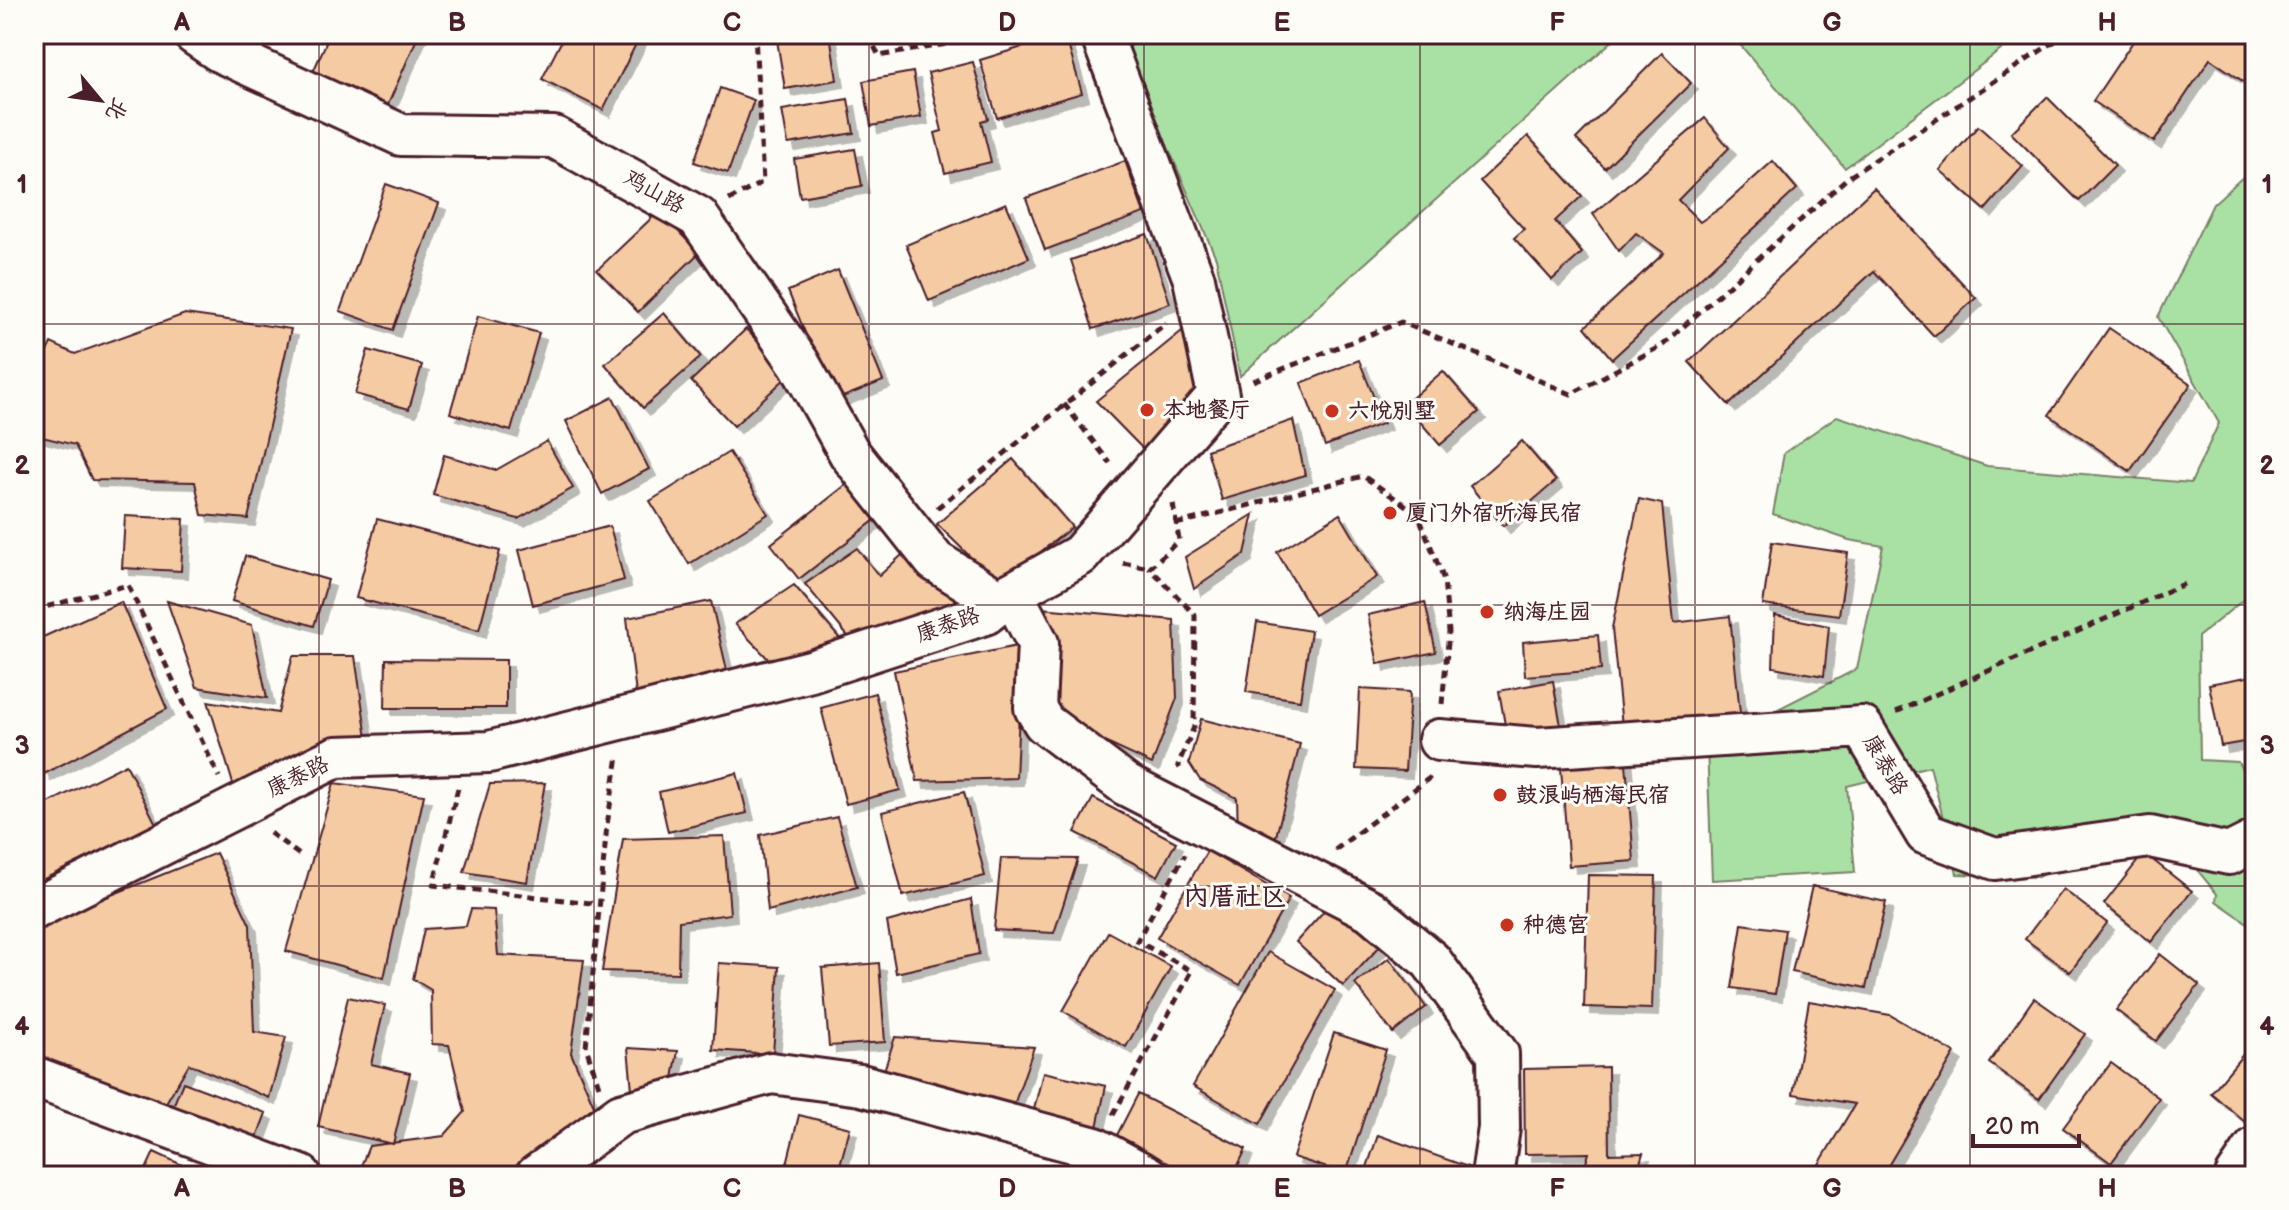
<svg xmlns="http://www.w3.org/2000/svg" width="2289" height="1210" viewBox="0 0 2289 1210" font-family="'Balsamiq Sans','LXGW WenKai TC',sans-serif">
	<style>
		.green { fill: #a9e1a5; stroke: #7a8068; stroke-width: 2 }
		.building { fill: #f4cba3; stroke: #4a1f2b; stroke-width: 2; filter: url(#shadow) }
		.lines { fill: none; stroke-linecap: round; stroke-linejoin: round }
		.minor-casing { stroke: #4a1f2b; stroke-width: 46 }
		.path { stroke: #4a1f2b; stroke-width: 5; stroke-dasharray: 8 6; stroke-linecap: butt }
		.minor { stroke: #fdfcf7; stroke-width: 40 }
		.grid { fill: none; stroke: #4a1f2b; stroke-width: 2; stroke-opacity: 0.55 }
		.poi-dot { fill: #c8321e; stroke: #fdfcf7; stroke-width: 3 }
		.labels { text-anchor: middle; dominant-baseline: central; stroke-width: 6; stroke-linejoin: round; paint-order: stroke }
		.street-label { font-size: 22px; fill: #4a1f2b; stroke: #fdfcf7 }
		.poi-label { font-size: 22px; font-weight: bold; fill: #4a1f2b; stroke: #fdfcf7; text-anchor: start }
		.quarter-label { font-size: 26px; font-weight: bold; fill: #4a1f2b; stroke: #fdfcf7 }
		.neatline { fill: none; stroke: #4a1f2b; stroke-width: 3 }
		.grid-label { font-size: 26px; text-anchor: middle; font-weight: bold; fill: #4a1f2b }
	</style>
	<defs>
		<filter id="shadow"><feDropShadow dx="7" dy="7" stdDeviation="0" flood-color="#0004"/></filter>
	</defs>
	<rect width="100%" height="100%" fill="#fdfcf7"/>
	<filter id="ink" filterUnits="userSpaceOnUse"><feTurbulence type="fractalNoise" baseFrequency=".0125" numOctaves="2"/><feDisplacementMap in="SourceGraphic" scale="16" xChannelSelector="R" yChannelSelector="G"/><feConvolveMatrix kernelMatrix="1 2 1 2 8 2 1 2 1" color-interpolation-filters="sRGB"/></filter>
	<g filter="url(#ink)">
		<!-- green -->
		<g class="green">
			<path d="M1119 34H1620L1240 376 1216 258Z"/>
			<path d="M1731 34H2022L1845 168Z"/>
			<path d="M2255 166V590L2198 637 2200 760 2238 762 2255 796V928L2216 901 2217 894 2154 817 2038 877 1957 874 1930 766 1847 786 1855 872 1712 880 1707 745 1857 669 1883 546 1849 540 1773 514 1784 453 1837 416 1987 466 2191 483 2219 423 2158 317 2213 204Z"/>
		</g>
		<!-- building -->
		<g class="building">
			<path d="M330 34H419L383 116 308 83Z"/>
			<path d="M565 34H641L603 110 542 79Z"/>
			<path d="M776 34H830L837 80 785 89Z"/>
			<path d="M1065 34 1082 93 997 118 980 60Z"/>
			<path d="M2138 34 2192 36 2240 34 2255 44V85L2253 88 2210 59 2154 142 2093 101Z"/>
			<path d="M1662 53 1691 83 1605 168 1576 139Z"/>
			<path d="M973 62 988 119 981 121 991 162 945 173 935 133 942 131 928 73Z"/>
			<path d="M913 72 921 117 871 126 863 81Z"/>
			<path d="M720 88 754 100 728 173 694 162Z"/>
			<path d="M2047 97 2115 165 2079 201 2011 133Z"/>
			<path d="M848 99 854 133 788 144 782 110Z"/>
			<path d="M1705 118 1729 148 1678 200 1700 222 1723 206 1773 161 1797 189 1612 359 1585 327 1664 253 1636 233 1619 251 1593 214Z"/>
			<path d="M1978 126 2023 166 1985 210 1940 170Z"/>
			<path d="M1528 136 1582 196 1555 221 1582 253 1552 280 1514 238 1524 229 1480 181Z"/>
			<path d="M855 149 862 186 800 197 794 159Z"/>
			<path d="M1125 161 1144 213 1045 250 1026 198Z"/>
			<path d="M386 184 439 203 393 330 340 311Z"/>
			<path d="M1874 188 1976 298 1934 336 1874 271 1729 405 1689 362Z"/>
			<path d="M1006 203 1029 258 929 301 906 245Z"/>
			<path d="M659 211 699 253 638 312 597 270Z"/>
			<path d="M1147 234 1170 303 1093 329 1071 260Z"/>
			<path d="M838 270 883 381 833 401 788 291Z"/>
			<path d="M664 313 701 357 643 408 605 364Z"/>
			<path d="M185 314 291 329 248 519 202 515 195 482 92 480 75 445 34 435V380L51 343 75 354Z"/>
			<path d="M478 316 539 333 511 431 450 413Z"/>
			<path d="M1188 326 1202 394 1146 452 1096 401Z"/>
			<path d="M2109 328 2191 384 2130 471 2049 415Z"/>
			<path d="M746 329 789 375 734 426 691 381Z"/>
			<path d="M368 350 422 365 409 409 355 394Z"/>
			<path d="M1359 360 1384 423 1325 446 1301 383Z"/>
			<path d="M1443 371 1479 412 1440 445 1405 404Z"/>
			<path d="M613 397 649 469 602 494 566 421Z"/>
			<path d="M1293 420 1305 475 1222 500 1207 450Z"/>
			<path d="M547 441 573 488 518 519 433 495 444 455 496 470Z"/>
			<path d="M1522 441 1556 481 1503 526 1470 486Z"/>
			<path d="M729 452 768 514 689 564 650 501Z"/>
			<path d="M1013 459 1072 527 999 585 937 524Z"/>
			<path d="M856 477 884 513 799 579 771 544Z"/>
			<path d="M1639 499 1662 504 1674 623 1730 616 1740 713 1622 726 1612 628Z"/>
			<path d="M1254 514 1245 554 1194 589 1185 557Z"/>
			<path d="M1340 514 1377 577 1314 615 1277 552Z"/>
			<path d="M125 516 184 519 181 571 122 568Z"/>
			<path d="M377 519 500 551 479 630 356 598Z"/>
			<path d="M610 526 624 580 533 605 519 550Z"/>
			<path d="M1772 542 1848 553 1839 615 1763 605Z"/>
			<path d="M857 548 879 576 903 554 977 602 850 639 805 584Z"/>
			<path d="M245 556 328 580 314 626 232 601Z"/>
			<path d="M794 585 841 640 774 665 735 624Z"/>
			<path d="M167 601 252 625 267 698 197 687Z"/>
			<path d="M711 601 729 679 637 703 627 618Z"/>
			<path d="M121 602 167 709 44 774 34 751V641Z"/>
			<path d="M1425 602 1436 652 1378 664 1368 615Z"/>
			<path d="M1041 608 1174 620 1177 698 1152 764 1100 740 1053 708Z"/>
			<path d="M1775 615 1829 626 1824 676 1773 667Z"/>
			<path d="M1257 622 1311 631 1300 700 1246 692Z"/>
			<path d="M1598 635 1601 670 1525 676 1523 642Z"/>
			<path d="M1022 645 1016 778 917 781 894 671Z"/>
			<path d="M293 656H355L368 745 234 787 208 701 278 713Z"/>
			<path d="M386 659 506 660V708H385Z"/>
			<path d="M2252 676 2255 693V740L2221 746 2209 684Z"/>
			<path d="M1553 681 1564 743 1510 753 1499 691Z"/>
			<path d="M1360 689 1410 692 1405 771 1356 769Z"/>
			<path d="M875 693 900 790 846 804 821 708Z"/>
			<path d="M1201 719 1300 744 1275 840 1238 831 1237 798 1200 780 1189 763Z"/>
			<path d="M1625 751 1634 861 1569 866 1560 756Z"/>
			<path d="M126 764 156 824 34 884V810Z"/>
			<path d="M737 773 747 813 668 832 659 792Z"/>
			<path d="M334 783 424 795 384 978 286 951Z"/>
			<path d="M545 783 527 882 464 872 490 784Z"/>
			<path d="M964 792 985 876 903 896 882 812Z"/>
			<path d="M1093 798 1176 842 1158 876 1075 832Z"/>
			<path d="M837 817 857 887 768 911 760 835Z"/>
			<path d="M724 836 730 914 679 921 678 973 602 971 623 839Z"/>
			<path d="M1207 851 1289 898 1240 985 1157 938Z"/>
			<path d="M216 853 250 925 254 1032 286 1037 269 1098 189 1064 161 1111 34 1068V926Z"/>
			<path d="M2144 853 2192 891 2151 942 2104 904Z"/>
			<path d="M1001 858 1078 859 1054 933 994 930Z"/>
			<path d="M1588 875 1656 876 1652 1009 1584 1007Z"/>
			<path d="M1812 886 1886 902 1866 988 1792 972Z"/>
			<path d="M2063 889 2107 923 2070 972 2025 939Z"/>
			<path d="M971 899 979 954 896 973 887 922Z"/>
			<path d="M1333 901 1380 946 1343 986 1296 942Z"/>
			<path d="M471 909 494 910 498 955 584 960 571 1053 599 1117 524 1170 500 1176H357L369 1146 444 1136 465 1112 449 1045 432 1044 431 990 413 979 424 929 466 926Z"/>
			<path d="M1742 924 1785 930 1775 994 1732 988Z"/>
			<path d="M1108 932 1171 967 1126 1047 1063 1011Z"/>
			<path d="M1268 952 1335 990 1260 1124 1193 1086Z"/>
			<path d="M2160 954 2199 985 2156 1041 2116 1010Z"/>
			<path d="M1389 958 1426 1007 1393 1033 1355 984Z"/>
			<path d="M719 963 779 967 773 1054 713 1050Z"/>
			<path d="M879 963 885 1042 829 1046 822 968Z"/>
			<path d="M348 997 385 1005 371 1064 410 1073 393 1144 318 1127Z"/>
			<path d="M2034 998 2085 1034 2039 1099 1989 1063Z"/>
			<path d="M1809 1001 1890 1015 1955 1053 1882 1176H1812L1855 1104 1793 1094Z"/>
			<path d="M1334 1033 1386 1050 1346 1174 1293 1157Z"/>
			<path d="M895 1037 1034 1047 1014 1105 880 1083Z"/>
			<path d="M2255 1040V1124L2252 1128 2211 1093Z"/>
			<path d="M628 1048 678 1051 671 1089 633 1100Z"/>
			<path d="M2111 1063 2159 1098 2111 1163 2063 1128Z"/>
			<path d="M1608 1067 1609 1154 1643 1153 1636 1176H1582L1589 1153 1525 1154 1524 1069Z"/>
			<path d="M1043 1072 1106 1086 1096 1132 1032 1118Z"/>
			<path d="M183 1082 266 1113 253 1148 169 1116Z"/>
			<path d="M1138 1094 1246 1149 1233 1176H1193L1116 1137Z"/>
			<path d="M799 1115 850 1128 837 1176H801L785 1172Z"/>
			<path d="M1378 1135 1485 1173 1484 1176H1364Z"/>
			<path d="M154 1152 195 1171 193 1176H143Z"/>
		</g>
		<g class="lines">
			<!-- minor casing -->
			<g class="minor-casing">
				<g id="minor">
					<path d="M194 34 219 51 401 135 554 137 698 217 799 363 850 454 935 561 1001 602"/>
					<path d="M1012 593 1038 643 1035 708 1044 723 1126 785 1370 910 1431 961 1498 1054 1499 1128 1492 1176"/>
					<path d="M1439 740 1537 748 1862 727 1926 834 1995 859 2150 837 2229 854 2255 841"/>
					<path d="M34 909 336 757 489 752 811 671 985 614 1012 593 1080 555 1218 395 1194 279 1101 34"/>
					<path d="M34 1077 301 1176"/>
					<path d="M536 1176 621 1114 771 1073 861 1085 1095 1148 1147 1176"/>
					<path d="M2236 1176 2255 1148"/>
				</g>
			</g>
			<!-- path -->
			<g class="path">
				<path d="M868 34 879 56 1003 34"/>
				<path d="M729 200 763 182 755 34"/>
				<path d="M1253 381 1401 322 1571 394 1663 345 1846 179 2066 34"/>
				<path d="M1064 404 1110 463"/>
				<path d="M1173 504 1179 540 1150 568 1195 615 1194 727 1178 765 1180 768"/>
				<path d="M937 508 1166 323"/>
				<path d="M1176 524 1363 476 1418 514 1444 580 1449 632 1442 704"/>
				<path d="M1123 563 1150 568"/>
				<path d="M34 610 128 585 219 777"/>
				<path d="M1896 712 2184 584"/>
				<path d="M458 788 433 885 600 904"/>
				<path d="M270 833 301 856"/>
				<path d="M1335 850 1432 776"/>
				<path d="M599 1086 586 1047 607 825 618 756"/>
				<path d="M1113 1115 1192 971 1137 941 1185 854"/>
			</g>
			<!-- minor -->
			<use href="#minor" class="minor"/>
		</g>
	</g>
	<!-- grid -->
	<path class="grid" d="M319 34V1176M594 34V1176M869 34V1176M1144 34V1176M1420 34V1176M1695 34V1176M1970 34V1176M34 324H2255M34 605H2255M34 886H2255"/>
	<!-- markers -->
	<g class="poi-dot">
		<circle cx="1147" cy="410" r="8"/>
		<circle cx="1332" cy="411" r="8"/>
		<circle cx="1390" cy="513" r="8"/>
		<circle cx="1487" cy="612" r="8"/>
		<circle cx="1500" cy="795" r="8"/>
		<circle cx="1507" cy="925" r="8"/>
	</g>
	<g class="labels">
		<!-- street labels -->
		<g class="street-label">
			<text transform="translate(654 192) rotate(29)">鸡山路</text>
			<text transform="translate(948 625) rotate(-19)">康泰路</text>
			<text transform="translate(1885 765) rotate(59)">康泰路</text>
			<text transform="translate(298 777) rotate(-26)">康泰路</text>
		</g>
		<!-- poi labels -->
		<g class="poi-label">
			<text x="1163" y="410">本地餐厅</text>
			<text x="1348" y="411">六悦别墅</text>
			<text x="1406" y="513">厦门外宿听海民宿</text>
			<text x="1503" y="612">纳海庄园</text>
			<text x="1516" y="795">鼓浪屿栖海民宿</text>
			<text x="1523" y="925">种德宫</text>
		</g>
		<!-- quarter labels -->
		<g class="quarter-label">
			<text x="1235" y="897">内厝社区</text>
		</g>
	</g>
	<!-- margin -->
	<rect width="2289" height="1210" fill="none" stroke="#fdfcf7" stroke-width="88"/>
	<!-- north arrow -->
	<g transform="translate(100 100) rotate(119)" stroke="#fdfcf7" stroke-width="6" paint-order="stroke">
	<path d="M0-6L14 30L0 20L-14 30Z" fill="#4a1f2b"/>
	<text y="-12" font-size="22" font-weight="bold" text-anchor="middle" fill="#4a1f2b">北</text>
	</g>
	<!-- scale -->
	<path d="M1973 1134v12h106v-12" fill="none" stroke="#4a1f2b" stroke-width="4"/>
	<text x="1985" y="1134" font-size="24" fill="#4a1f2b" stroke="#fdfcf7" stroke-width="6" paint-order="stroke">20 m</text>
	<rect x="44" y="44" width="2201" height="1122" class="neatline"/>
	<g class="grid-label">
		<text x="182" y="31">A</text>
		<text x="457" y="31">B</text>
		<text x="732" y="31">C</text>
		<text x="1007" y="31">D</text>
		<text x="1282" y="31">E</text>
		<text x="1557" y="31">F</text>
		<text x="1832" y="31">G</text>
		<text x="2107" y="31">H</text>
		<text x="22" y="193">1</text>
		<text x="2267" y="193">1</text>
		<text x="22" y="474">2</text>
		<text x="2267" y="474">2</text>
		<text x="22" y="754">3</text>
		<text x="2267" y="754">3</text>
		<text x="22" y="1035">4</text>
		<text x="2267" y="1035">4</text>
		<text x="182" y="1197">A</text>
		<text x="457" y="1197">B</text>
		<text x="732" y="1197">C</text>
		<text x="1007" y="1197">D</text>
		<text x="1282" y="1197">E</text>
		<text x="1557" y="1197">F</text>
		<text x="1832" y="1197">G</text>
		<text x="2107" y="1197">H</text>
	</g>
</svg>
